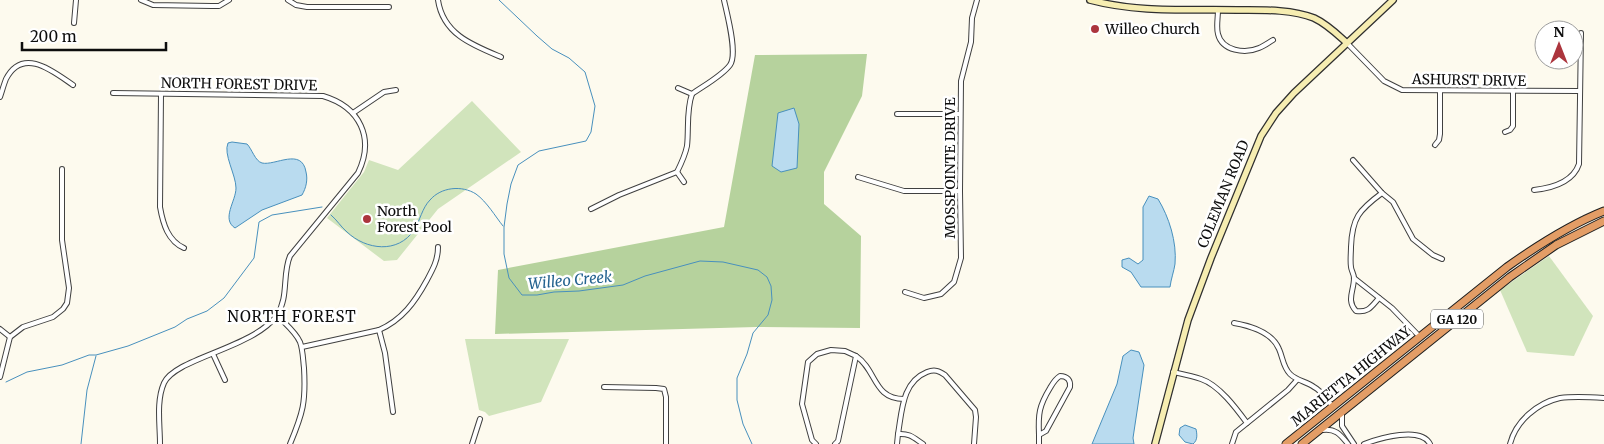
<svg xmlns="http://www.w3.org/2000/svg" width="1604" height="444" viewBox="0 0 1604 444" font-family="Merriweather,serif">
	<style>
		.green { fill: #d1e4bc }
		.forest { fill: #b6d29d }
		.water { fill: #b9dbef; stroke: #4890bd }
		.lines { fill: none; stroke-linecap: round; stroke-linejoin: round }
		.stream { stroke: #4890bd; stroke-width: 1 }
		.street-casing { stroke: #404040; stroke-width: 6 }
		.secondary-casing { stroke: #2f2f2f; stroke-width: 8 }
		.highway-casing { stroke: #1e1e1e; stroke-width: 9 }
		.street { stroke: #fff; stroke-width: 4 }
		.secondary { stroke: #f6edb1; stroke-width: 5.5 }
		.highway { stroke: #e39d66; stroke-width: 7 }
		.poi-dot { fill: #ac353d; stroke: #fff; stroke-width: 2 }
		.labels { text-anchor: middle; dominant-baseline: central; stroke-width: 5; stroke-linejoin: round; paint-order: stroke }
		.shield { fill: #fff; stroke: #565656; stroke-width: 1 }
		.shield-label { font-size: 12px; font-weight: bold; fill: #0d0d0d }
		.poi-label { font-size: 14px; fill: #0d0d0d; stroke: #fff; text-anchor: start }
		.street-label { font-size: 14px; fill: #0d0d0d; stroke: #fff }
		.water-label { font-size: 15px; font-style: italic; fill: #256390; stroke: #fff }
		.neighbourhood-label { font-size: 15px; letter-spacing: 1px; fill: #0d0d0d; stroke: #fff }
	</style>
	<rect width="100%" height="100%" fill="#fdfaee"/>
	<!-- green -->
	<g class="green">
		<path d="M472 101 521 152 438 209 397 260 384 261 327 218 364 172 369 160 398 170Z"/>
		<path d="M1549 256 1593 316 1574 356 1527 352 1500 290Z"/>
		<path d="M465 339H569L541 402 489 416 485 412 479 410Z"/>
	</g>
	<!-- forest -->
	<path class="forest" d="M867 54 862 96 824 172V204L861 236 860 328 756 327 495 334 498 270 724 227 755 55Z"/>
	<!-- water -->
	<g class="water">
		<path d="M794 108 799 124 797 168 781 172 772 166 778 113Z"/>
		<path d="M232 142 247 144C252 149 255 161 262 163 275 166 302 147 306 172 308 180 306 188 302 195L262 210 235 228C221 219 236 201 236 188 236 175 223 154 228 143Z"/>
		<path d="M1149 196 1158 199C1169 217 1177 242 1175 264 1174 271 1171 279 1170 287H1141L1131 272 1122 267V260L1129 258 1138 264 1143 260V207Z"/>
		<path d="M1131 350 1139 352 1144 365 1133 438 1134 444H1092L1117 384 1123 356Z"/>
		<path d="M1185 425 1196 429C1197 434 1198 440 1193 444L1185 442 1179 435 1180 428Z"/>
	</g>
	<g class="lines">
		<!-- stream -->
		<g class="stream">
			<path d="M499 0 537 36 552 49 569 58 585 72 595 106 591 132 586 141 539 151 518 165 511 184 507 204 504 227V254L509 278 522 295H537L554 292 579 291 623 285 645 276 700 261 723 262 758 270 767 277 771 286 772 300 768 315 753 333 747 354 737 378V400L743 424 752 444"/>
			<path d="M331 215C337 220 341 227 347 232 366 250 398 254 414 230 420 221 422 208 430 200 441 187 462 185 476 194 487 202 495 216 503 226"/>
			<path d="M6 382 27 372 62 365 89 355H96L128 346 175 327 187 319 207 311 224 298 254 258 259 222 272 215 322 207"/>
			<path d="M81 444 87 390 96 356"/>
		</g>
		<!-- street casing -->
		<g class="street-casing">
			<g id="street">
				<path d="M141 0 153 5 212 6H219L229 0"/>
				<path d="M288 0 296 5 307 7H389"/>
				<path d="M438 0C443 34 472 45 501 57"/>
				<path d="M1218 10C1218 18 1216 27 1218 34 1222 51 1245 54 1259 48 1264 46 1268 43 1273 40"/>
				<path d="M74 23 76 0"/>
				<path d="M1347 43 1384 81 1402 90 1580 91"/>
				<path d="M678 88 692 94C703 86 722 76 730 65 738 54 727 14 724 0"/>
				<path d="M113 93 323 96C360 107 375 138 358 173L290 256C282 275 289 297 277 315 254 348 175 358 164 383 156 401 160 425 160 444"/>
				<path d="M161 94 160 207C163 224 168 241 184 248"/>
				<path d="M0 97C2 91 4 84 6 79 23 46 54 72 73 85"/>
				<path d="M353 113 384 92 396 90"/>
				<path d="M897 114H960"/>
				<path d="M1505 132 1510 130 1513 126V91"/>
				<path d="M1435 145 1439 140 1440 134V91"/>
				<path d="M1353 160 1382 193 1393 202 1413 239 1433 255 1442 259"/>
				<path d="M677 172 684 182"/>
				<path d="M858 177 904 191H960"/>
				<path d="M1534 190C1552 188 1573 182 1579 164L1581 33"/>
				<path d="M591 209 619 195 677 172C681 164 685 156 687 146 689 129 686 111 692 94"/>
				<path d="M1354 278 1392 308 1420 337"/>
				<path d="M905 292 924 298 941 294 954 282 961 258 960 191 961 81 971 42 972 18 977 0"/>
				<path d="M1379 298C1371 307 1368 313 1356 311 1346 300 1354 291 1354 278 1354 274 1351 270 1351 267 1350 261 1351 253 1351 247 1352 218 1359 210 1382 193"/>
				<path d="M277 315C284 323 295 331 300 342 303 350 303 360 304 368 306 402 303 413 290 444"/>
				<path d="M1234 323C1251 326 1272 332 1279 349 1283 358 1283 367 1290 374 1297 381 1306 381 1314 387 1322 391 1327 400 1333 407"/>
				<path d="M0 329 10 337"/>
				<path d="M379 330 385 353 393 412"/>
				<path d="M302 347 379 330C402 320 415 302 427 280 433 269 438 260 438 247"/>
				<path d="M213 354 225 380"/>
				<path d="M856 356C877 370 873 399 904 399"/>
				<path d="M1173 372C1182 374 1192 376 1201 379 1219 385 1236 408 1247 423"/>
				<path d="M1060 376C1067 376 1071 380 1070 387L1046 431 1039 435C1038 414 1039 406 1050 388 1053 383 1055 379 1060 376Z"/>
				<path d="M0 377 10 337 23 327 53 317 63 309 67 303 69 288 62 240V169"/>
				<path d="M604 387 656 388 664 389 666 397V444"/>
				<path d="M1342 413V426L1354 444"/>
				<path d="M1322 430C1335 428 1340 434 1348 444"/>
				<path d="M898 434C902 411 902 382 927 372 935 369 939 371 945 375L975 410 976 417 974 444"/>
				<path d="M1039 435V444"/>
				<path d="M472 444 480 419"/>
				<path d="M816 444 812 440 802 404 808 362 817 354 831 350 845 351 856 356 838 441 835 444"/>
				<path d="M897 444 898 434C910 433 914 438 923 444"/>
				<path d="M1232 444 1236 432 1288 390 1297 380"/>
				<path d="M1364 444C1380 438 1421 426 1430 444"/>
				<path d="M1510 444C1516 421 1537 403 1560 398 1574 396 1590 397 1604 398"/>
			</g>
		</g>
		<!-- secondary casing -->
		<g class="secondary-casing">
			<g id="secondary">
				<path d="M1090 0C1139 13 1188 9 1238 10 1262 10 1291 9 1314 18 1327 24 1337 34 1347 43"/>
				<path d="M1155 444 1188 320 1211 258 1261 136 1276 113 1294 93 1393 0"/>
			</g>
		</g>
		<!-- highway casing -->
		<g class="highway-casing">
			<g id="highway">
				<path d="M1286 444 1507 267C1538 245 1569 225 1604 211"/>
				<path d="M1302 444 1510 277 1556 245 1604 221"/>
			</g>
		</g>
		<!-- street -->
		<use href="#street" class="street"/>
		<!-- secondary -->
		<use href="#secondary" class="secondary"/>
		<!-- highway -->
		<use href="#highway" class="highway"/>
	</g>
	<!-- markers -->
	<g class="poi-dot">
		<circle cx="1095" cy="29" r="5"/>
		<circle cx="367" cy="219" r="5"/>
	</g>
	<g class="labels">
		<!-- shield labels -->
		<rect class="shield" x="1431" y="309.5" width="52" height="19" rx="4"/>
		<g class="shield-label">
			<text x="1457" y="319">GA 120</text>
		</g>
		<!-- poi labels -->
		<g class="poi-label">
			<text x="1105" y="29">Willeo Church</text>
			<text x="377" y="211">North<tspan x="377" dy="16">Forest Pool</tspan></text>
		</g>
		<!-- street labels -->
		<g class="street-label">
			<text transform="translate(1469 80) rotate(1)">ASHURST DRIVE</text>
			<text transform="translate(239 84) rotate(1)">NORTH FOREST DRIVE</text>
			<text transform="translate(950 168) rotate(-90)">MOSSPOINTE DRIVE</text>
			<text transform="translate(1223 194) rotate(-68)">COLEMAN ROAD</text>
			<text transform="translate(1351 376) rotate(-39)">MARIETTA HIGHWAY</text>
		</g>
		<!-- water labels -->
		<g class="water-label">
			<text transform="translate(570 280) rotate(-5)">Willeo Creek</text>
		</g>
		<!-- neighbourhood labels -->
		<g class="neighbourhood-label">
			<text x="292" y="316">NORTH FOREST</text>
		</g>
	</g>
	<!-- north arrow -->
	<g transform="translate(1559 45)"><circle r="24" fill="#ffffff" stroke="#9e9e9e"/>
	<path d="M0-4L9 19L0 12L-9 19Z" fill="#ac353d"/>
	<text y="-8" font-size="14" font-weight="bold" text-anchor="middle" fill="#0d0d0d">N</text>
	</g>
	<!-- scale -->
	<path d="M22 42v8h144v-8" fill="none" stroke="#0d0d0d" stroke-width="2.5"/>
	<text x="30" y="42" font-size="15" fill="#0d0d0d" stroke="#ffffff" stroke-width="4" paint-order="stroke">200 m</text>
</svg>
